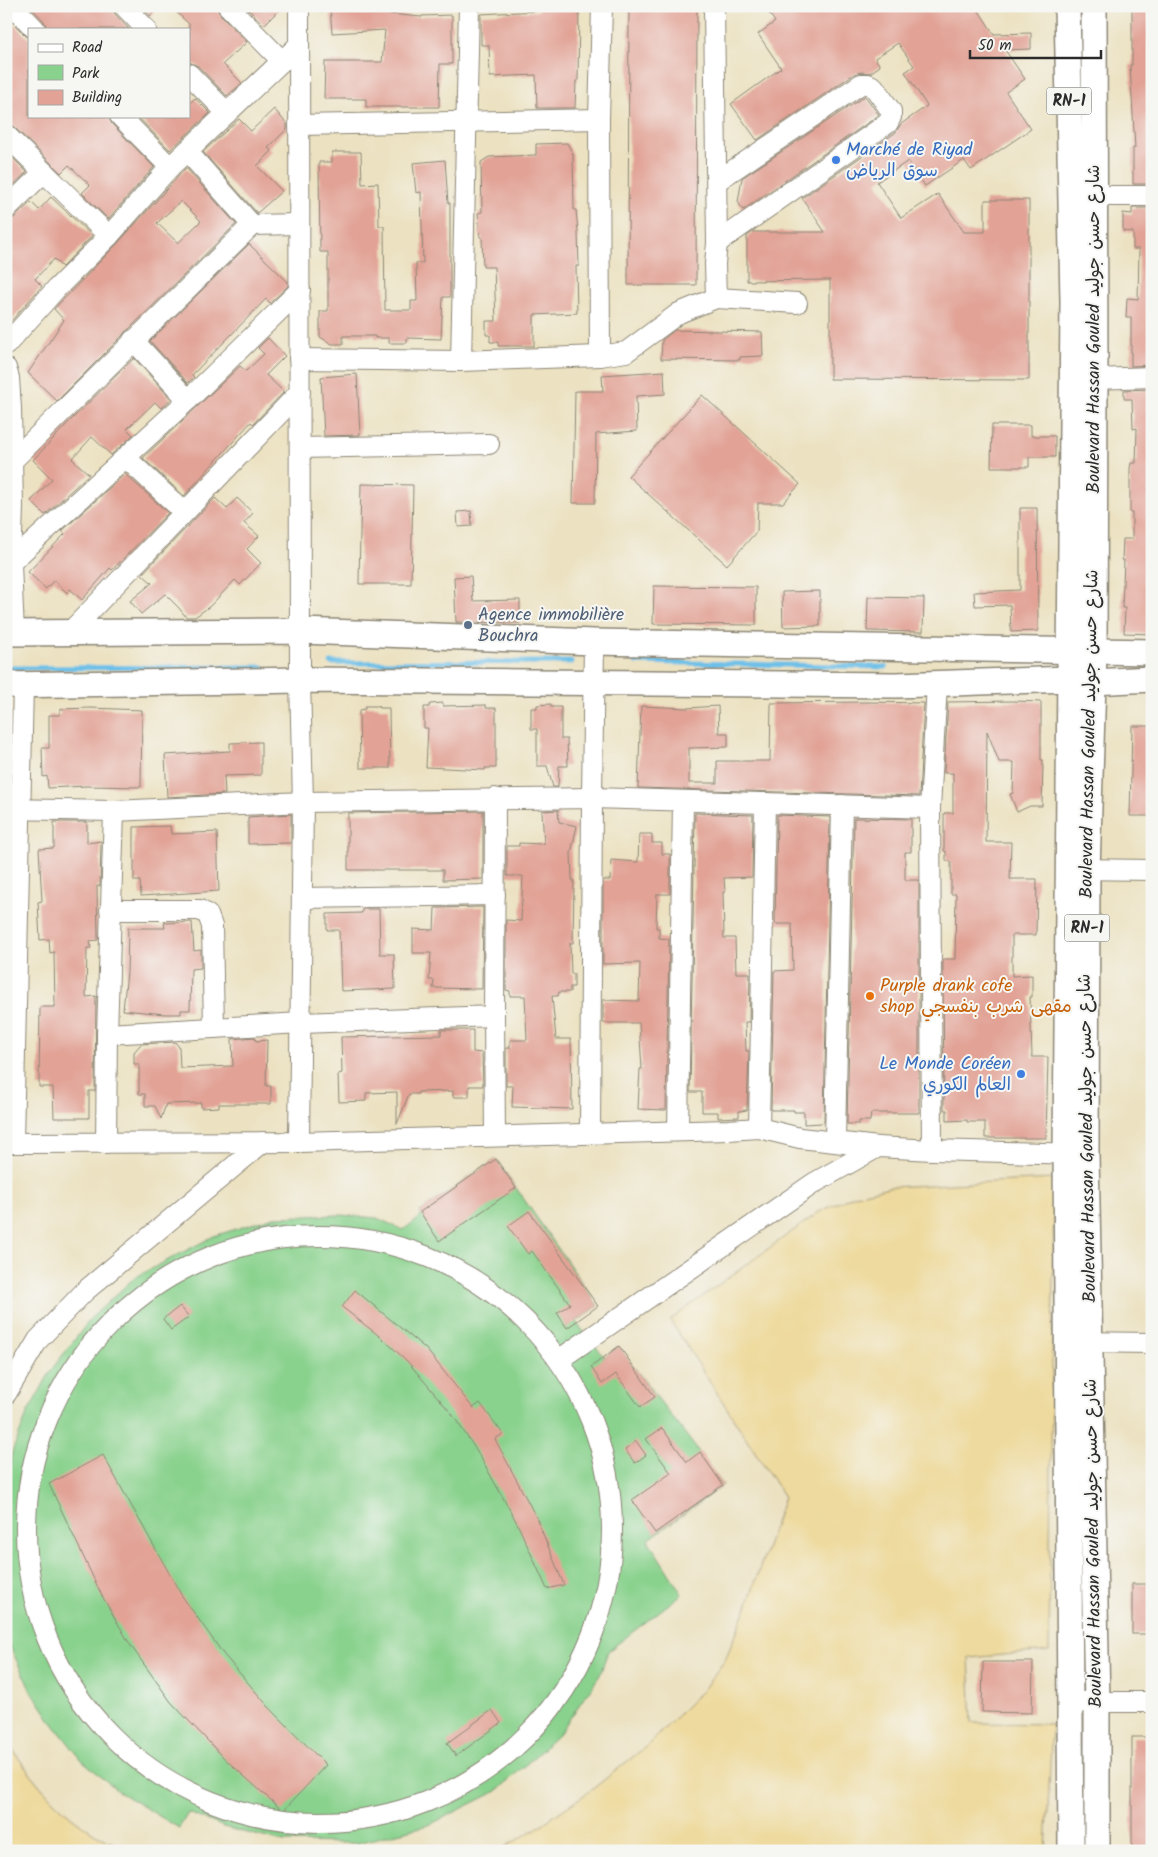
<svg xmlns="http://www.w3.org/2000/svg" width="1158" height="1857" viewBox="0 0 1158 1857" font-family="Kalam,'Playpen Sans Arabic',sans-serif">
	<style>
		.green { fill: #89d28d; stroke: #5a7e5c }
		.sand { fill: #eeda9e; stroke: #8c8264 }
		.lines { fill: none; stroke-linecap: round; stroke-linejoin: round }
		.stream { stroke: #6dc0e9; stroke-width: 5 }
		.building { fill: #e2a396; fill-rule: evenodd }
		.minor-casing { stroke: #8c8676; stroke-width: 22 }
		.major-casing { stroke: #8c8676; stroke-width: 28 }
		.minor { stroke: #fff; stroke-width: 20 }
		.major { stroke: #fff; stroke-width: 25 }
		.shop-dot { fill: #3f7fe0; stroke: #f6f6f2; stroke-width: 2 }
		.service-dot { fill: #5c6f8a; stroke: #f6f6f2; stroke-width: 2 }
		.food-dot { fill: #e8710a; stroke: #f6f6f2; stroke-width: 2 }
		.labels { text-anchor: middle; dominant-baseline: central; stroke-width: 4; stroke-linejoin: round; paint-order: stroke }
		.shield { fill: #f6f6f2; stroke: #686867; stroke-width: 1 }
		.shield-label { font-size: 16px; font-weight: bold; fill: #2b2b2b }
		.shop-label { font-size: 18px; fill: #366cbe; stroke: #f6f6f2; text-anchor: start }
		.street-label { font-size: 18px; fill: #2b2b2b; stroke: #f6f6f2 }
		.service-label { font-size: 18px; fill: #4e5e75; stroke: #f6f6f2; text-anchor: start }
		.food-label { font-size: 18px; fill: #c56008; stroke: #f6f6f2; text-anchor: start }
	</style>
	<rect width="100%" height="100%" fill="#f6f6f2"/>
	<filter id="ink" filterUnits="userSpaceOnUse"><feTurbulence type="fractalNoise" baseFrequency=".02" numOctaves="2"/><feDisplacementMap in="SourceGraphic" scale="10" xChannelSelector="R" yChannelSelector="G"/><feConvolveMatrix kernelMatrix="1 2 1 2 8 2 1 2 1" color-interpolation-filters="sRGB"/></filter>
	<filter id="wash" filterUnits="userSpaceOnUse"><feTurbulence type="fractalNoise" baseFrequency=".0096" numOctaves="4" result="noise"/><feDisplacementMap in="SourceGraphic" scale="20" xChannelSelector="R" yChannelSelector="G"/><feGaussianBlur stdDeviation="1.12" result="paint"/><feColorMatrix in="noise" values="0 0 0 0 0 0 0 0 0 0 0 0 0 0 0 0 0 1.4 0 .05"/><feComposite in="paint" operator="in"/></filter>
	<g filter="url(#wash)">
		<rect width="100%" height="100%" fill="#ece2c2"/>
		<!-- green -->
		<path class="green" d="M496 1159 598 1306 576 1322 604 1357 619 1347C653 1394 690 1438 723 1485L648 1540 682 1594 608 1651 600 1675 559 1734 497 1791 429 1825 357 1843 284 1842 227 1828 188 1813 179 1828 119 1792 82 1760 54 1725 29 1687 6 1638V1562L11 1561 6 1531V1488L12 1452 28 1412 52 1369 92 1317 134 1278 214 1236 274 1217 341 1215 377 1218 403 1230 422 1216 420 1212Z"/>
		<!-- sand -->
		<g class="sand">
			<path d="M1054 1179 1049 1651 969 1658 972 1723 1052 1724 1046 1851H498L534 1830 594 1788 649 1744 702 1691 725 1660 746 1609 784 1497 670 1320 819 1212 855 1195 889 1187Z"/>
			<path d="M6 1739C28 1773 51 1804 85 1827 98 1837 114 1843 129 1851H6Z"/>
		</g>
		<g class="lines">
			<!-- stream -->
			<g class="stream">
				<path d="M636 662 886 667"/>
				<path d="M331 663 571 662"/>
				<path d="M6 668 263 667"/>
			</g>
		</g>
		<g id="blocks">
			<!-- building -->
			<g class="building">
				<path d="M30 6H112L115 14 129 29H47L44 21Z"/>
				<path d="M141 6H159L150 16Z"/>
				<path d="M170 6H216L220 14 247 42 223 64 242 83 227 96 198 66 189 62V24Z"/>
				<path d="M245 6H283L264 25Z"/>
				<path d="M330 6H377V13L422 17V16L452 15V64H440L439 107H366V99H324L325 62H382L385 30 332 33Z"/>
				<path d="M629 6H697L696 285H628Z"/>
				<path d="M764 6H963L958 9 977 8 994 34 1031 33V49L1005 50 1025 79 1006 92 1031 129 971 170 964 160 925 186 908 161 877 182 901 218 938 194 964 232H985V200H1029V380L830 379V280L747 281V236L753 232H825L802 198 895 133 901 124 927 106 905 72 914 66 898 43 875 58 880 66 870 73 861 72 854 74 757 140 731 104 781 68 758 34 775 22Z"/>
				<path d="M1132 6H1149V21H1152V184H1133V148H1135L1130 65H1132Z"/>
				<path d="M538 9H579L578 81H576L575 108H537L536 75 490 77 489 45H481V14L538 11Z"/>
				<path d="M6 16 29 39V116H108L112 124 154 167 108 219 82 193 90 185 69 165 61 173 14 127 6 123Z"/>
				<path d="M865 96 879 115 743 210 738 202 742 178Z"/>
				<path d="M195 98 210 113 170 150 137 116H189V104Z"/>
				<path d="M274 109 287 124V129L268 148 272 151 257 166 282 191 257 213 203 152 239 119 251 131Z"/>
				<path d="M567 143 573 154 574 210H576L578 232 579 266H576L577 313 534 315V346H498V342H490V335H486V321H496L494 267H483L482 237H480L478 213 482 212 481 162 489 157 536 155V144Z"/>
				<path d="M332 152H361L362 184 378 183 379 226H384L385 310H411V301H417L416 263H423L421 192 416 193 413 163 445 160 448 203H450V297H443L441 339 407 338V343H389V338H375V336H343V344H332L320 337V311H328V252H320L319 162H332Z"/>
				<path d="M8 153 27 172 6 192V155Z"/>
				<path d="M186 168 236 224 129 329 125 332 122 336 57 401 28 373 64 320 54 309 117 244ZM181 201 201 221 178 243 157 223Z"/>
				<path d="M51 197 92 236 62 267 54 259 35 279 42 286 6 327V221L14 218 31 202 39 210Z"/>
				<path d="M1132 208H1152V365L1131 366V318H1126L1127 298 1138 299 1139 249H1133V232L1123 231V213L1132 214Z"/>
				<path d="M249 244 288 282V286L270 303 266 299 192 375 194 377 188 383 150 341Z"/>
				<path d="M675 330 762 332 763 356 740 357V360L661 359 662 340Z"/>
				<path d="M268 338 285 356 266 375 284 392 253 424 251 422 184 496 143 458 240 366 246 371 264 354 258 348Z"/>
				<path d="M134 358 171 399 161 408 155 402 127 429 133 435 111 455 92 437 72 459 89 474 45 515 31 501 52 479 33 460 71 420Z"/>
				<path d="M664 371 665 394 636 396 637 431 596 434 595 503H573L575 391H603L602 375Z"/>
				<path d="M357 374 360 435 324 436 321 377Z"/>
				<path d="M1152 389V634L1124 633 1125 608H1122L1124 560H1122L1123 539H1132V513H1130V468L1131 463H1136L1137 428 1133 429 1132 399H1124V390Z"/>
				<path d="M702 395 800 484 783 503H758L757 531 727 565 628 476Z"/>
				<path d="M992 425H1031V436H1055V457H1029V467H991Z"/>
				<path d="M125 474 168 513 112 570 110 568 82 600 70 589 67 593 54 580 46 589 28 572 65 534 62 531Z"/>
				<path d="M361 484 413 485 411 584H359Z"/>
				<path d="M215 498 227 509 237 498 253 513 244 523 259 536 247 549 261 563 240 585 235 580 210 606 195 617H186L179 608 165 594 141 614 130 601 152 583 142 574Z"/>
				<path d="M1020 508H1037L1038 631 1011 632 1010 605 975 606 974 592 1020 590Z"/>
				<path d="M471 511 472 526 458 527 457 512Z"/>
				<path d="M471 576 473 601 520 600V623L456 622 454 577Z"/>
				<path d="M654 586 756 587V625L653 624Z"/>
				<path d="M820 591V626L783 627 782 592Z"/>
				<path d="M868 597 924 598 923 632 867 631Z"/>
				<path d="M1014 701 1041 702V760H1043L1042 806H1030L1017 812 1010 794 1013 793 1014 762H999L987 731 986 842H1011L1010 879H1037L1036 935H1012V976L1032 975V997H1030L1032 1057H1048L1046 1138H985V1122H967V1120L947 1121V1110H944L943 959H955L956 894H951V861H946V851H944V813H953V773H944L948 702Z"/>
				<path d="M866 702 924 703 919 796 638 788 641 706 687 708 718 706 719 733H728V747L689 748V783H717V761H770L771 703Z"/>
				<path d="M443 703V706L486 705V708H496V768H485V770L426 767 428 728H424V707H429L430 704Z"/>
				<path d="M551 704V707H561V739H567L568 766H559L558 787H553L547 766H537V729H531V708H537V705Z"/>
				<path d="M365 706H378L379 708H389L390 768H360L359 710 365 709Z"/>
				<path d="M90 708 142 710 141 787 87 786 48 788 47 776 43 777 42 748H49V715H60V709Z"/>
				<path d="M1132 726H1152V816H1130Z"/>
				<path d="M261 742V775L224 776 225 794 167 797 165 755 230 751V743Z"/>
				<path d="M558 810 559 822 577 826 571 853 572 880H574L573 943H570L571 974H574V987H570V992H559L558 996H552L556 1039H571L572 1109 512 1107 513 1086H506V1048H510V1040H527L525 996H510V991L506 990V920L521 921 523 876H507V846H519V843L544 844 542 811Z"/>
				<path d="M483 811V879L443 880V870H348V813Z"/>
				<path d="M695 813 753 815 752 877 724 878 725 892H723L724 938H735L736 973H750L749 1022H745L746 1051H749L747 1110 739 1111V1117L718 1118V1112H702V1092H690Z"/>
				<path d="M291 814V843L248 844V817Z"/>
				<path d="M777 815 830 817 824 1122 822 1123 804 1124V1112H794V1110H771L774 971 793 970 792 924H775Z"/>
				<path d="M854 818 911 819V852H905V880H919V1113H871L870 1121H859V1124H847Z"/>
				<path d="M54 822H87V843L101 841 100 886H97L98 940 90 941 91 948H87L86 997 96 996 95 1091H89V1118H54L53 1087H39L40 1007H55L54 952 50 953 49 939 40 940 38 902 42 901 39 849 54 848Z"/>
				<path d="M170 826 171 834 217 832 219 891 141 896 140 881H134V827Z"/>
				<path d="M639 834H652V843H662V854H670V894H657L656 928H659V938L669 939 666 1110 638 1109 640 1069H642L639 1023H603V1000L639 1001 640 963 603 964V880H610L611 860 638 862Z"/>
				<path d="M483 907 482 989 433 988 434 980H429L431 953H413V929L434 930 435 908Z"/>
				<path d="M362 909H379L380 954H394L395 989 341 991 339 930H327V914L362 913Z"/>
				<path d="M192 922 194 951 201 950V968L191 969 190 1010H181V1014H165L123 1010 127 972 128 928H165L164 923Z"/>
				<path d="M441 1030H473V1052L482 1053 483 1086H469V1097H453V1091L418 1092V1094H409L397 1124V1092L366 1093V1101L339 1102 338 1074 342 1073 341 1037 441 1035Z"/>
				<path d="M255 1037 256 1041 267 1040 266 1086H271V1104H219V1107L201 1108V1103L166 1104 161 1119 155 1106H145V1094H139V1064H134V1052L141 1044 175 1042 179 1047 180 1068 233 1066 232 1039Z"/>
				<path d="M496 1159 516 1188 439 1241 420 1212Z"/>
				<path d="M529 1211 598 1306 567 1328 557 1313 570 1304 532 1251 528 1254 508 1226Z"/>
				<path d="M355 1290 426 1349 473 1408 480 1403 503 1434 495 1439 536 1517 564 1585 547 1589 517 1523 477 1451 452 1414 407 1361 383 1339 342 1307Z"/>
				<path d="M180 1306 189 1317 171 1330 163 1319Z"/>
				<path d="M619 1346 655 1397 640 1407 616 1374 602 1384 591 1367Z"/>
				<path d="M662 1428 687 1462 700 1452 723 1485 655 1533 632 1500 671 1473 646 1439Z"/>
				<path d="M636 1441 646 1455 635 1463 625 1450Z"/>
				<path d="M103 1455 182 1596 224 1655 268 1706 326 1765 283 1811 225 1759 171 1702 131 1646 102 1596 49 1484Z"/>
				<rect x="1132" y="1584" width="20" height="50"/>
				<path d="M983 1662H1033L1032 1713 982 1712Z"/>
				<path d="M492 1710 501 1723 456 1756 447 1743Z"/>
				<rect x="1132" y="1737" width="20" height="114"/>
			</g>
		</g>
	</g>
	<g filter="url(#ink)">
		<use href="#blocks" fill-opacity="0" stroke="#8c8676" stroke-width="1"/>
		<g class="lines">
			<!-- minor casing -->
			<g class="minor-casing">
				<g id="minor">
					<path d="M13 6 35 29"/>
					<path d="M124 6 146 29"/>
					<path d="M228 6 282 61"/>
					<path d="M189 74 227 113"/>
					<path d="M120 116 170 167"/>
					<path d="M299 125 599 119"/>
					<path d="M6 135 109 236"/>
					<path d="M187 151 252 225 299 224"/>
					<path d="M717 181 861 84H868L874 87 891 111V117L888 123 717 243"/>
					<path d="M1094 196H1152"/>
					<path d="M6 209 44 172"/>
					<path d="M716 298 797 303"/>
					<path d="M133 340 188 400"/>
					<path d="M6 345 56 289 109 236 170 167 299 45"/>
					<path d="M600 356 599 119 602 6"/>
					<path d="M299 359 461 361 600 356 626 352 679 313 716 298 715 264 717 243 714 6"/>
					<path d="M461 361 469 6"/>
					<path d="M6 368 9 378 11 408 13 507 11 564 14 633"/>
					<path d="M1095 379 1152 377"/>
					<path d="M300 448 489 444"/>
					<path d="M126 458 184 512"/>
					<path d="M6 459 12 461 252 225"/>
					<path d="M6 567 188 400 300 290"/>
					<path d="M70 632 300 392"/>
					<path d="M495 798 494 1016 495 1136"/>
					<path d="M6 809 114 811 303 802 592 798 930 808"/>
					<path d="M1074 869 1152 870"/>
					<path d="M302 898 495 895"/>
					<path d="M110 910H200L208 915 212 926 214 1028"/>
					<path d="M107 1034 301 1023 494 1016"/>
					<path d="M759 1128 765 803"/>
					<path d="M678 1131 683 801"/>
					<path d="M590 1133 592 798 594 642"/>
					<path d="M835 1141 842 805"/>
					<path d="M299 1142 303 802 300 680 299 6"/>
					<path d="M6 1143 299 1142 728 1130 759 1128 800 1138 878 1147 932 1150 1079 1154"/>
					<path d="M13 1143 23 685"/>
					<path d="M106 1143 107 1034 114 811"/>
					<path d="M932 1150 930 808 937 684"/>
					<circle cx="319" cy="1529" r="293"/>
					<path d="M1075 1342 1152 1343"/>
					<path d="M560 1359 814 1183 878 1147"/>
					<path d="M6 1394 38 1340 85 1291 263 1142"/>
					<path d="M1070 1702H1152"/>
				</g>
			</g>
			<!-- major casing -->
			<g class="major-casing">
				<g id="major">
					<path d="M1067 6 1073 301 1066 1152 1071 1851"/>
					<path d="M1094 6 1095 379 1094 651 1087 870 1086 1154 1097 1703V1851"/>
					<path d="M6 633 301 631 594 642 1152 652"/>
					<path d="M6 685 300 680 896 685 1071 679 1093 682 1152 679"/>
				</g>
			</g>
			<!-- minor -->
			<use href="#minor" class="minor"/>
			<!-- major -->
			<use href="#major" class="major"/>
		</g>
	</g>
	<!-- markers -->
	<g class="shop-dot">
		<circle cx="836" cy="160" r="5"/>
		<circle cx="1021" cy="1074" r="5"/>
	</g>
	<circle class="service-dot" cx="468" cy="625" r="5"/>
	<circle class="food-dot" cx="870" cy="996" r="5"/>
	<g class="labels">
		<!-- shield labels -->
		<g class="shield">
			<rect x="1046.5" y="87.5" width="45" height="27" rx="4"/>
			<rect x="1064.5" y="914.5" width="45" height="27" rx="4"/>
		</g>
		<g class="shield-label">
			<text x="1069" y="101">RN-1</text>
			<text x="1087" y="928">RN-1</text>
		</g>
		<!-- shop labels -->
		<g class="shop-label">
			<text x="846" y="150">Marché de Riyad<tspan x="846" dy="21">سوق الرياض</tspan></text>
			<text x="1011" y="1064" text-anchor="end">Le Monde Coréen<tspan x="1011" dy="21">العالم الكوري</tspan></text>
		</g>
		<!-- street labels -->
		<g class="street-label">
			<text transform="translate(1094 329) rotate(-90)">Boulevard Hassan Gouled شارع حسن جوليد</text>
			<text transform="translate(1090 734) rotate(-89)">Boulevard Hassan Gouled شارع حسن جوليد</text>
			<text transform="translate(1088 1138) rotate(-91)">Boulevard Hassan Gouled شارع حسن جوليد</text>
			<text transform="translate(1094 1543) rotate(-91)">Boulevard Hassan Gouled شارع حسن جوليد</text>
		</g>
		<!-- service labels -->
		<g class="service-label">
			<text x="478" y="615">Agence immobilière<tspan x="478" dy="21">Bouchra</tspan></text>
		</g>
		<!-- food labels -->
		<g class="food-label">
			<text x="880" y="986">Purple drank cofe<tspan x="880" dy="21">shop مقهى شرب بنفسجي</tspan></text>
		</g>
	</g>
	<!-- margin -->
	<rect width="1158" height="1857" fill="none" stroke="#f6f6f2" stroke-width="25"/>
	<!-- legend -->
	<rect x="28" y="28" width="162" height="90" fill="#f6f6f2" stroke="#a5a5a2"/>
	<rect x="38" y="44" width="25" height="8" fill="#ffffff" stroke="#a5a5a2"/>
	<text x="72" y="52" font-size="15" fill="#2b2b2b">Road</text>
	<rect x="38" y="65" width="25" height="15" fill="#89d28d" stroke="#a5a5a2"/>
	<text x="72" y="78" font-size="15" fill="#2b2b2b">Park</text>
	<rect x="38" y="90" width="25" height="15" fill="#e2a396" stroke="#a5a5a2"/>
	<text x="72" y="102" font-size="15" fill="#2b2b2b">Building</text>
	<!-- scale -->
	<path d="M970 50v8h131v-8" fill="none" stroke="#2b2b2b" stroke-width="2.5"/>
	<text x="978" y="50" font-size="15" fill="#2b2b2b" stroke="#f6f6f2" stroke-width="4" paint-order="stroke">50 m</text>
</svg>
